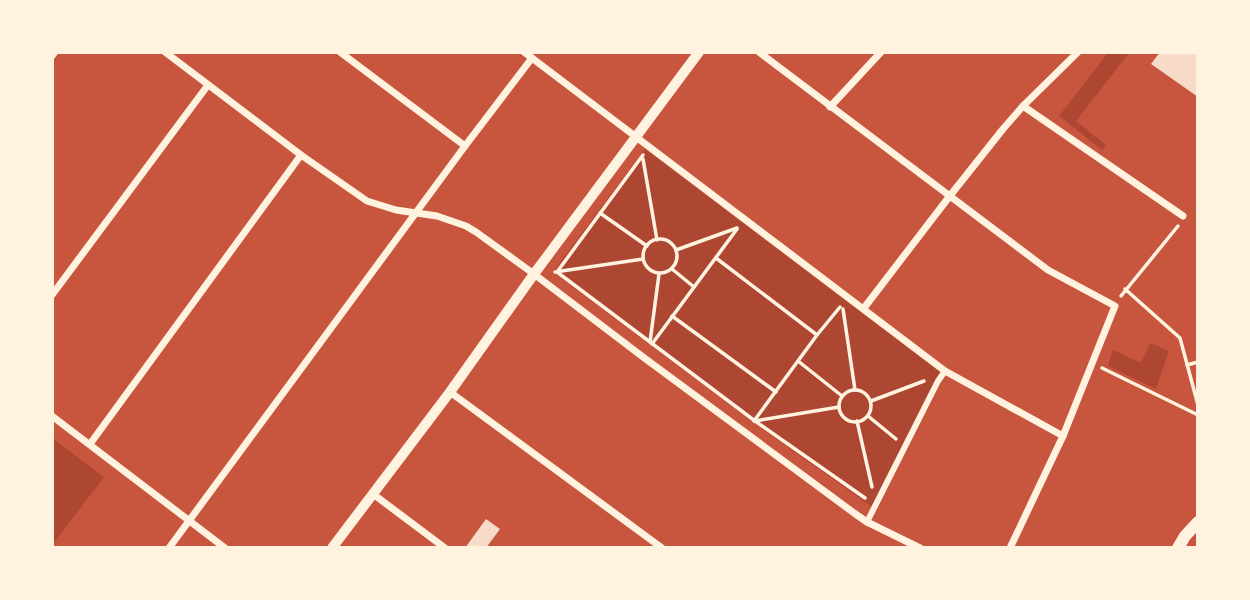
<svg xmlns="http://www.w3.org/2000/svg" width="1250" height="600" viewBox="0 0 1250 600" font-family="'Varela Round',sans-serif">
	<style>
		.green { fill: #ae4732 }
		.building { fill: #f7dbc8 }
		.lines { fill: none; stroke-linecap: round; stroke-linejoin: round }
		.path { stroke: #fff3e0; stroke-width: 3.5 }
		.pedestrian { stroke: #fff3e0; stroke-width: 6 }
		.minor { stroke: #fff3e0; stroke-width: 7 }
		.tertiary { stroke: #fff3e0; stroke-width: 10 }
		.secondary { stroke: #fff3e0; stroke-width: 12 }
	</style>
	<rect width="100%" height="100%" fill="#c8553d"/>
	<!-- green -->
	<g class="green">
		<path d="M1108 53H1129L1076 121 1106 145 1102 150 1059 116Z"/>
		<path d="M645 149 940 372 872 507 754 423 553 272Z"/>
		<path d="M1150 343 1169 351 1156 389 1108 366 1113 350 1141 363Z"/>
		<path d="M52 438 104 477 53 544H52Z"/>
	</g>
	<!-- building -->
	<g class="building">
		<path d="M1160 52H1198V97L1151 64Z"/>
		<path d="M486 519 500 529 486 548H465Z"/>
	</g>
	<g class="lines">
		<!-- path -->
		<g class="path">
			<path d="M643 155 557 272 755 421 865 498"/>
			<path d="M643 159 657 240"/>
			<path d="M600 213 647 246"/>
			<circle cx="660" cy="256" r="17"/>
			<path d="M676 250 737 228"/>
			<path d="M716 258 817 335"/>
			<path d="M672 269 694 287"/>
			<path d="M555 272 643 259"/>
			<path d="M1125 289 1180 338 1198 405"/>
			<path d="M1121 296 1178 226"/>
			<path d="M843 309 855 390"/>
			<path d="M672 316 776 392"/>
			<path d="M650 342 659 274"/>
			<path d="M652 344 737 229"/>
			<path d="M798 361 842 396"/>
			<path d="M1187 365 1198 362"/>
			<path d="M1102 368 1198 415"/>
			<circle cx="855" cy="406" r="16"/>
			<path d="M871 401 924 381"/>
			<path d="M868 416 896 439"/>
			<path d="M754 421 817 335 840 307"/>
			<path d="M755 421 839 407"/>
			<path d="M857 421 872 487"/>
		</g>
		<!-- pedestrian -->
		<path class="pedestrian" d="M867 522 938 381 945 371"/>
		<!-- minor -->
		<g class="minor">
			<path d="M165 52 301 155 367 201 396 210 437 216 466 226 476 232 534 274 643 357 854 513 867 522 920 548"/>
			<path d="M340 52 465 146"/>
			<path d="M524 52 945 371 1063 436"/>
			<path d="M759 52 1048 270 1115 306 1063 436 1010 548"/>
			<path d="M52 56 55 52"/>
			<path d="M1023 106 1183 216"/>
			<path d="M830 107 881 52"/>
			<path d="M52 295 208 85"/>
			<path d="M864 308 949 197 1003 129 1023 106 1078 52"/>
			<path d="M450 392 662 548"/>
			<path d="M52 416 225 548"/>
			<path d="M90 444 301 155"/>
			<path d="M373 494 445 548"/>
			<path d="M169 548 465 146 532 58"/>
		</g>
		<!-- tertiary -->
		<path class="tertiary" d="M332 548 450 392 534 274 699 52"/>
		<!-- secondary -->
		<path class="secondary" d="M1178 548 1185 536 1198 522"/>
	</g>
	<!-- border -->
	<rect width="1250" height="600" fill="none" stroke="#fff3e0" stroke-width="108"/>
</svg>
